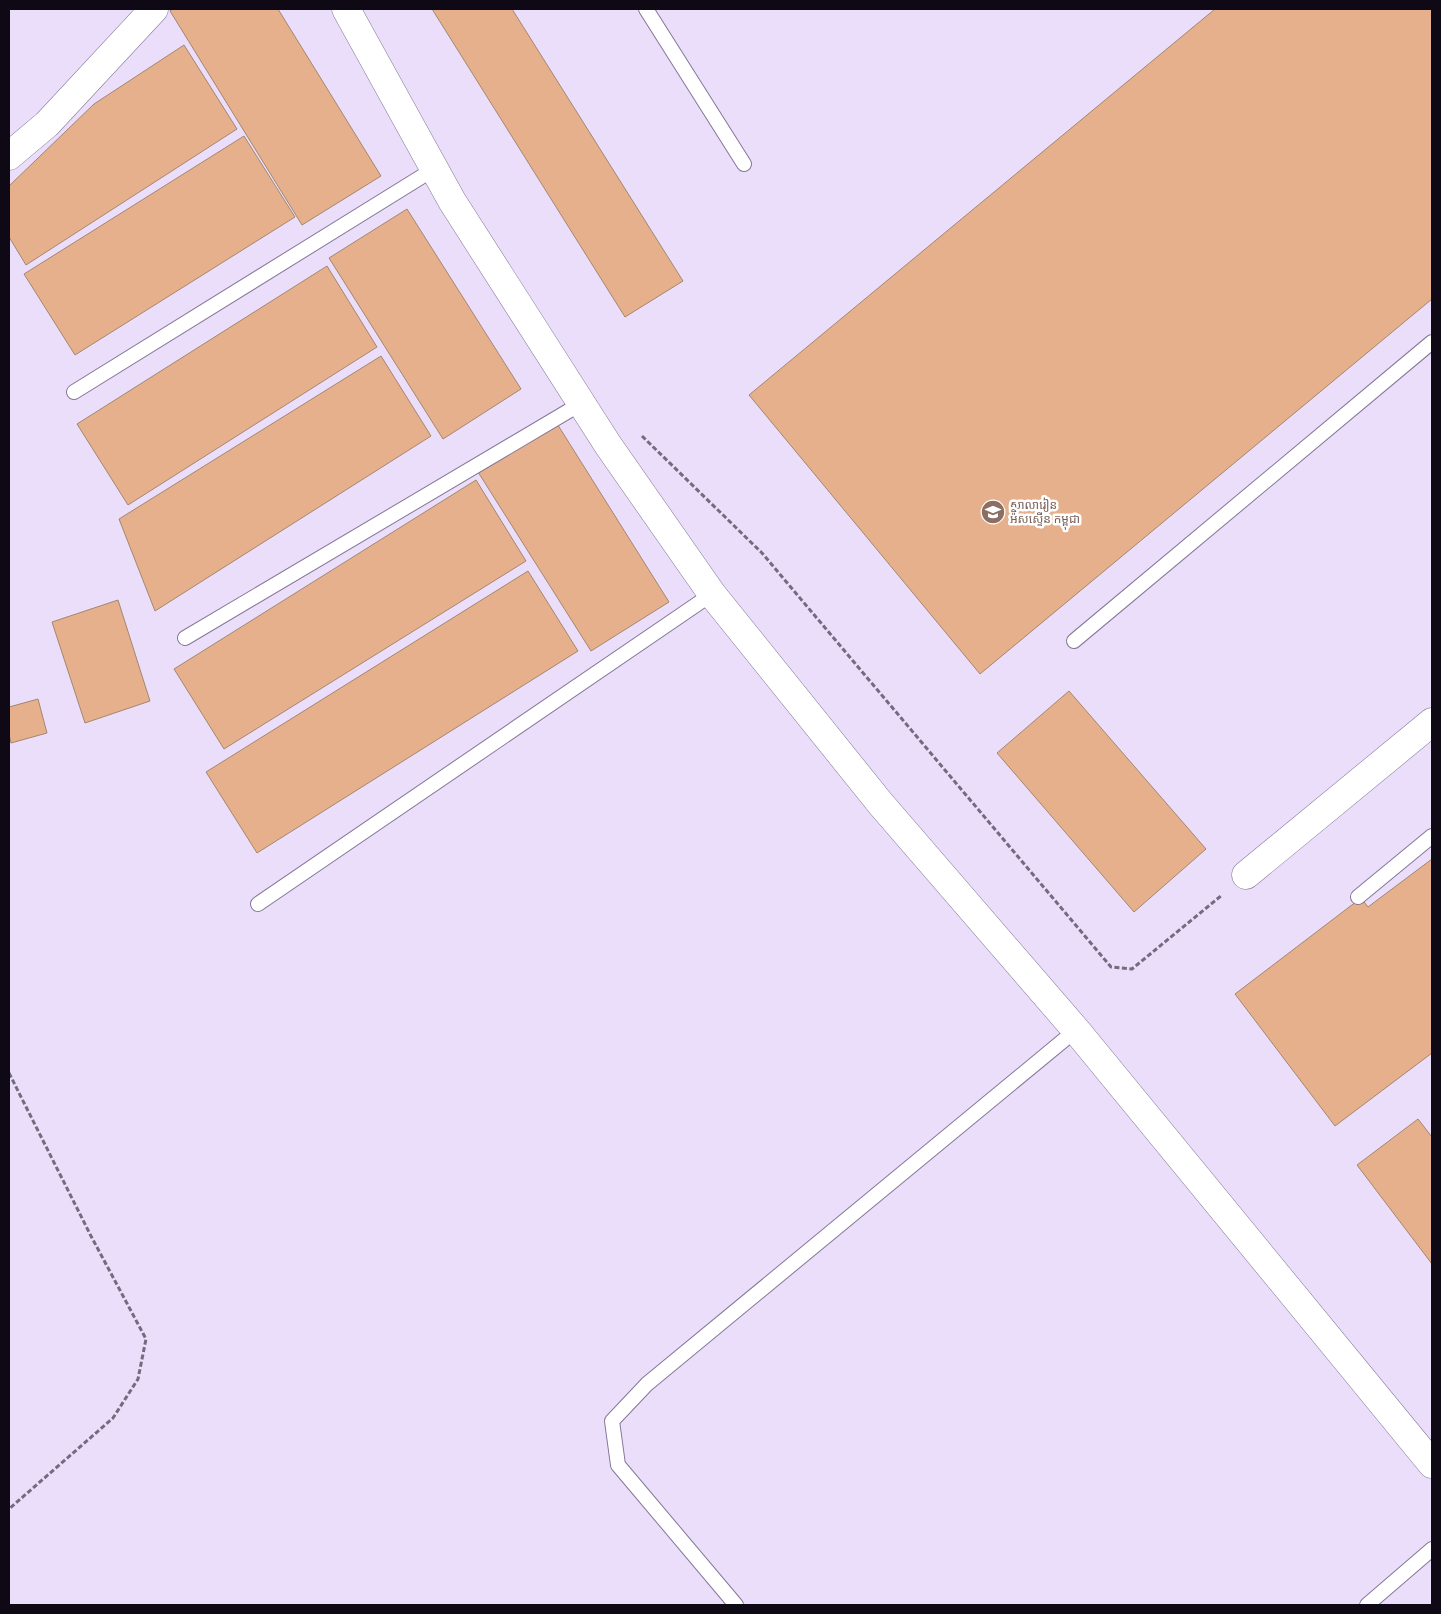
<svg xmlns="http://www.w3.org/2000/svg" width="1441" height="1614" viewBox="0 0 1441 1614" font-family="'Roboto Condensed','Noto Sans Khmer',sans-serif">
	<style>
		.building { fill: #e5b08b; stroke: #a58670 }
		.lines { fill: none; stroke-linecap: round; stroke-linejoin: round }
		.service-casing { stroke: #857796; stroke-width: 16 }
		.minor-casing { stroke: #857796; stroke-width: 29 }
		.path { stroke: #736b7e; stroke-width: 3; stroke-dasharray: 5 2.5; stroke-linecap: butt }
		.service { stroke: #fff; stroke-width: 14 }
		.minor { stroke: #fff; stroke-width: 28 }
		.labels { text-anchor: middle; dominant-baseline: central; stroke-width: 5; stroke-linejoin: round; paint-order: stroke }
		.education-label { font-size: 12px; fill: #785e54; stroke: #fff; text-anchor: start }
	</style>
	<rect width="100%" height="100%" fill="#eadefa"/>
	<!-- building -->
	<g class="building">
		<path d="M173 9H278L381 176 302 225 170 11Z"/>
		<path d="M432 9H512L683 281 625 317Z"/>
		<path d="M1215 9H1432V299L980 674 749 395Z"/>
		<path d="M184 45 237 129 26 265 9 237V186L94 104Z"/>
		<path d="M244 136 295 217 75 355 24 274Z"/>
		<path d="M407 209 521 389 443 439 329 258Z"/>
		<path d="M327 266 377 347 128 505 77 424Z"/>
		<path d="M381 356 431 436 155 611 119 519Z"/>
		<path d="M556 422 669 602 591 651 478 472Z"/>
		<path d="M476 480 526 561 224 749 174 669Z"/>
		<path d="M528 571 578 651 257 853 206 772Z"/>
		<path d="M118 600 150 701 85 723 52 622Z"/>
		<path d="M1069 691 1206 849 1134 912 997 753Z"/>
		<path d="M38 699 47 733 11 743 9 734V707Z"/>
		<path d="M1432 859V1053L1335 1126 1235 994 1361 898 1368 907Z"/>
		<path d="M1418 1119 1432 1137V1264L1357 1165Z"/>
	</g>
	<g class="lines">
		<!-- service casing -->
		<g class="service-casing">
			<g id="service">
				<path d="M646 9 744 164"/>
				<path d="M74 392 434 169"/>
				<path d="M185 638 582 403"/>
				<path d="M1074 641 1432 342"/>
				<path d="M1358 897 1432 836"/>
				<path d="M258 904 712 594"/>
				<path d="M736 1605 618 1465 612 1421 647 1384 1076 1030"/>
				<path d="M1367 1605 1432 1549"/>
			</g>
		</g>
		<!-- minor casing -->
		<g class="minor-casing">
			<g id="minor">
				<path d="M346 9 452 201 608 445 712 594 880 803 1076 1030 1432 1464"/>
				<path d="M9 156 47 124 154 9"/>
				<path d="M1246 875 1432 722"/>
			</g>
		</g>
		<!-- path -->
		<g class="path">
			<path d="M642 436 762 553 1111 967 1132 969 1222 895"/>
			<path d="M9 1073 91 1236 146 1339 138 1379 113 1418 9 1509"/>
		</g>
		<!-- service -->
		<use href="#service" class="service"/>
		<!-- minor -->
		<use href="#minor" class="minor"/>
	</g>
	<!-- icons -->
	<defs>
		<g id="school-disc" transform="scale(1.25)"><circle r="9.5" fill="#8d6e63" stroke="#fff"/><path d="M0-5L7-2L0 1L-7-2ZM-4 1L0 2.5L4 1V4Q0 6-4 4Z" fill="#fff"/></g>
	</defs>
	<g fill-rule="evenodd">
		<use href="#school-disc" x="993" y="512"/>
	</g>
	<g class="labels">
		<!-- education labels -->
		<g class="education-label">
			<text x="1010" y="505">សាលារៀន<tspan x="1010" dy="14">អ៉ិសស្ទើន កម្ពុជា</tspan></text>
		</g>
	</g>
	<!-- border -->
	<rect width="1441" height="1614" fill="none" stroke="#0f0915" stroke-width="20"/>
</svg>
